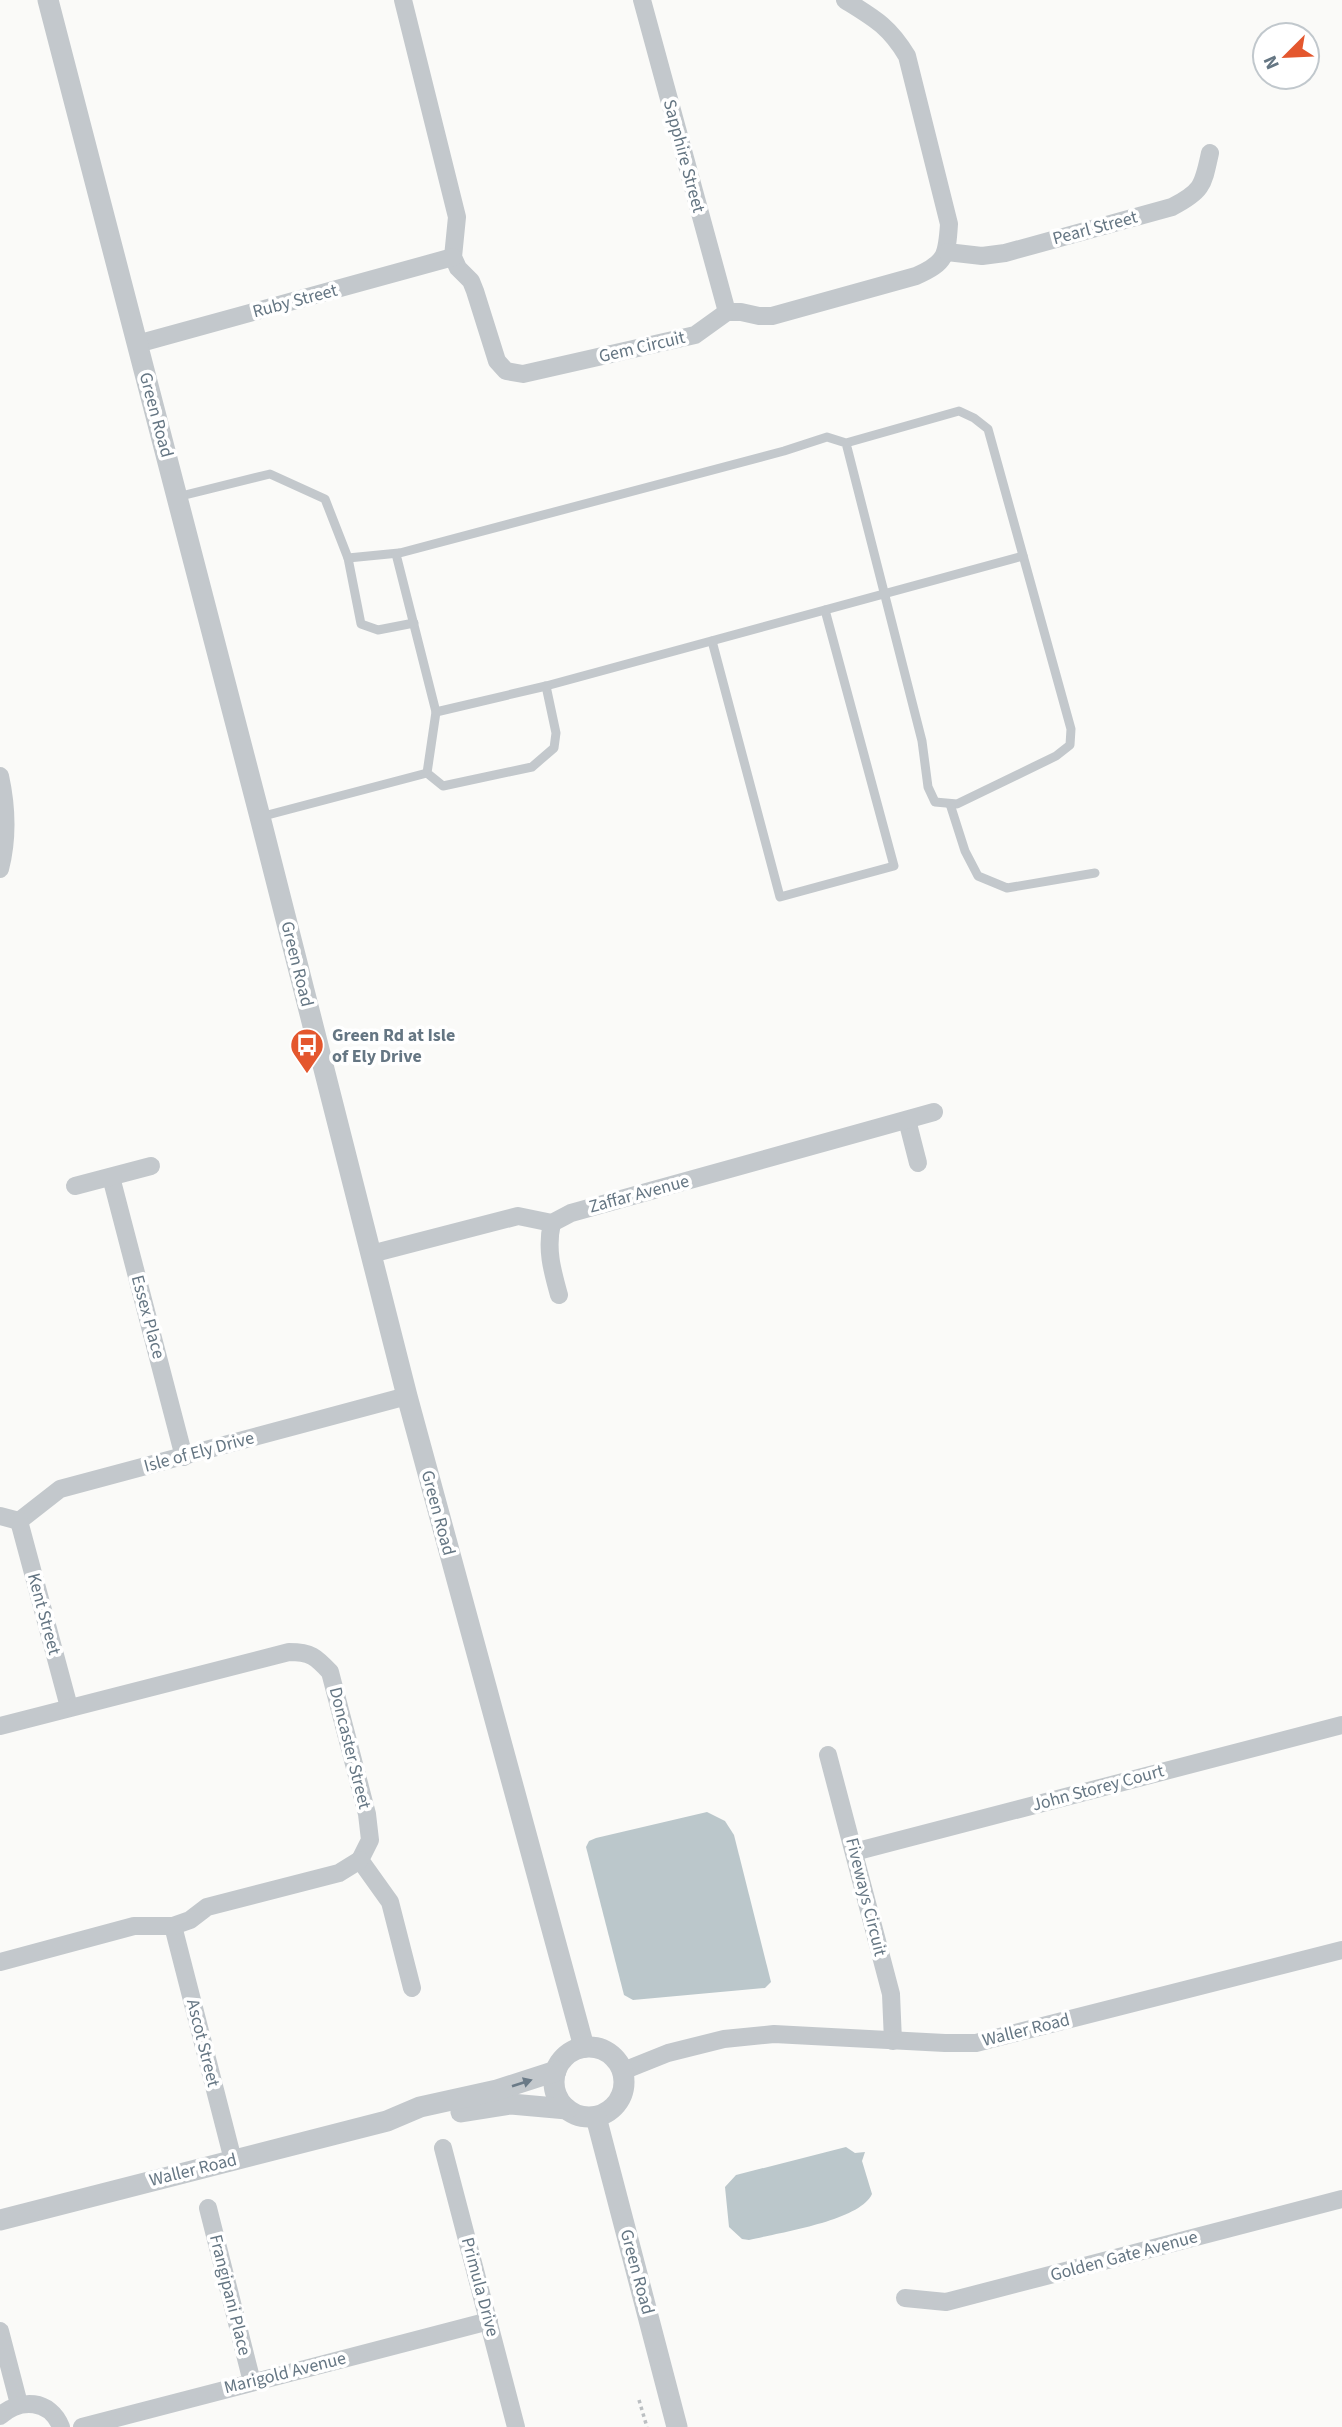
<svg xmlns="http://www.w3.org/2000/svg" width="1342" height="2427" viewBox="0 0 1342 2427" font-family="'Source Sans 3',sans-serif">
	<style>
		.water { fill: #bbc7cb }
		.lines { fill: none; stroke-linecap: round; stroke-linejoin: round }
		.path { stroke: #bbbfc2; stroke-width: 3.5; stroke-dasharray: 3.5 3.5; stroke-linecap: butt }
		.service { stroke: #c3c8cc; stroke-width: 9 }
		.minor { stroke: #c3c8cc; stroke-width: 18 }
		.tertiary { stroke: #c3c8cc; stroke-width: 21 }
		.oneway { fill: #6a7a87 }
		.labels { text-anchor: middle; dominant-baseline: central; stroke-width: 7; stroke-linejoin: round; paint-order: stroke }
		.street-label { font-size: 18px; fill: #657683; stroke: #fff }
		.poi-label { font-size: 18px; font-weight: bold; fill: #657683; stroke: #fff; text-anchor: start }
	</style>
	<rect width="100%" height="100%" fill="#fafaf8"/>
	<!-- water -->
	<g class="water">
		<path d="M707 1812 725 1821 734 1835 771 1982 765 1988 633 2000 624 1995 586 1847 589 1841 596 1838Z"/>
		<path d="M846 2147 855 2153 865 2152 862 2161 872 2194C860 2221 777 2233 749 2240L742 2239 729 2227 725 2187 736 2175Z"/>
	</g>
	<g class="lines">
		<!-- path -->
		<path class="path" d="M639 2400 647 2427"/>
		<!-- service -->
		<g class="service">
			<path d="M177 497 270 474 325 499 348 558 361 624 378 630 414 623"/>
			<path d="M348 558 399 553"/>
			<path d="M712 641 780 897 894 866 825 610"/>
			<path d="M546 686 556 733 554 748 532 767 443 786 427 773 436 712 396 554 784 451 827 437 846 443 959 411 974 418 988 429 1071 729 1070 745 1056 756 957 804 935 802 928 787 922 741 846 443"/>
			<path d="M436 712 546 686 1023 556"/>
			<path d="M950 804 965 851 978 876 1007 888 1095 873"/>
			<path d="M260 817 427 773"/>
		</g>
		<!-- minor -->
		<g class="minor">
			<path d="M403 0 457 217 453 257 458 268 471 281 475 291 497 361 506 371 523 374 695 335 727 312H741L759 316H772L916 276C946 263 947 255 949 224L907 56C889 26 874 18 845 0"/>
			<path d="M642 0 727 312"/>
			<path d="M947 252 982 256 1005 253 1172 207C1203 191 1203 185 1210 153"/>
			<path d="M137 344 453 257"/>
			<path d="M0 776C7 808 8 838 0 869"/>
			<path d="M907 1120 918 1163"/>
			<path d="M111 1177 184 1457"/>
			<path d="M75 1186 151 1166"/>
			<path d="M552 1223C546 1249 552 1270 559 1295"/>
			<path d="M371 1254 518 1216 552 1223 571 1213 934 1112"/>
			<path d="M0 1516 19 1521 60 1489 407 1396"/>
			<path d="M19 1521 69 1707"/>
			<path d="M0 1726 289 1652C311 1652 316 1657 330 1672L367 1814 370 1840 360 1860 390 1902 412 1988"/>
			<path d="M828 1755 891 1994 893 2041"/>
			<path d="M854 1852 1342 1725"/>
			<path d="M173 1926 233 2160"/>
			<path d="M0 1962 134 1926H173L190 1920 207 1907 339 1873 360 1860"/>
			<path d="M623 2071 668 2053 724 2039 774 2034 945 2043H976L1342 1950"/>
			<path d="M443 2148 516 2427"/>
			<path d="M208 2208 252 2382"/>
			<path d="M905 2298 946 2302 1342 2199"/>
			<path d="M0 2331 19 2404"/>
			<path d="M0 2416C20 2398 50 2399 61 2427"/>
			<path d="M82 2427 489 2321"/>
		</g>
		<!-- tertiary -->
		<g class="tertiary">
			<path d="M48 0 260 817 407 1396 584 2047"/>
			<circle cx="589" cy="2082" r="35"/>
			<path d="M461 2112 511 2104 567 2109"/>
			<path d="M596 2117 677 2427"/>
			<path d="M0 2220 387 2121 420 2107 497 2090 556 2071"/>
		</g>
	</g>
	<!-- one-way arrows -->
	<defs><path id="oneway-solid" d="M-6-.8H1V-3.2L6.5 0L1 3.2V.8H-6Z" transform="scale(1.75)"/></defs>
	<use class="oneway" href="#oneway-solid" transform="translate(522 2083) rotate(-18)"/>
	<!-- icons -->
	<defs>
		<g id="bus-pin" transform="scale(1.75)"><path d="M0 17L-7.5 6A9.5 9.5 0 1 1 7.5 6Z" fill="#e4572e" stroke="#fff"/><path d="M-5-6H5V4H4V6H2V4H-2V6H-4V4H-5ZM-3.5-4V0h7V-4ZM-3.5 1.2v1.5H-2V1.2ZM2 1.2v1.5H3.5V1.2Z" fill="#fff"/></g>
	</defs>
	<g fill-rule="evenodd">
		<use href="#bus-pin" x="307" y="1045"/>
	</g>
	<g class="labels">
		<!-- street labels -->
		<g class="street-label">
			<text transform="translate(684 156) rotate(75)">Sapphire Street</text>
			<text transform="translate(1095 228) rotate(-15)">Pearl Street</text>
			<text transform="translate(295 301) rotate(-15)">Ruby Street</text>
			<text transform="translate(642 347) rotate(-13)">Gem Circuit</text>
			<text transform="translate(156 415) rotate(75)">Green Road</text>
			<text transform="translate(297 964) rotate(76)">Green Road</text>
			<text transform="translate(639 1194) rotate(-15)">Zaffar Avenue</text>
			<text transform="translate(148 1317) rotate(75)">Essex Place</text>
			<text transform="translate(199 1452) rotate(-15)">Isle of Ely Drive</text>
			<text transform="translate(438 1513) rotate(75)">Green Road</text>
			<text transform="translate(44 1614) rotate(75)">Kent Street</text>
			<text transform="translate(350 1748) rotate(76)">Doncaster Street</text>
			<text transform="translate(1098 1788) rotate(-15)">John Storey Court</text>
			<text transform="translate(866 1897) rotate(76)">Fiveways Circuit</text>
			<text transform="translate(1026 2030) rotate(-14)">Waller Road</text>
			<text transform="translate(203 2043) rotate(76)">Ascot Street</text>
			<text transform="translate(193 2170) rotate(-14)">Waller Road</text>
			<text transform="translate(1124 2256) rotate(-15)">Golden Gate Avenue</text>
			<text transform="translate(637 2272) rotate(75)">Green Road</text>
			<text transform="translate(480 2287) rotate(75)">Primula Drive</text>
			<text transform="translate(230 2295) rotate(76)">Frangipani Place</text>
			<text transform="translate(285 2373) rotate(-14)">Marigold Avenue</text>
		</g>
		<!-- poi labels -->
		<g class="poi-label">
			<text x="332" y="1035">Green Rd at Isle<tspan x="332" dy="21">of Ely Drive</tspan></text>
		</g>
	</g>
	<!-- north arrow -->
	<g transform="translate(1286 56) rotate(246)"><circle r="33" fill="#ffffff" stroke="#c1c8cd" stroke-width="2"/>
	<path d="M0-5L12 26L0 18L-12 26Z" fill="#e4572e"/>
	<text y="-10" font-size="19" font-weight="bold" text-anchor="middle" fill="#657683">N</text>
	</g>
</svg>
